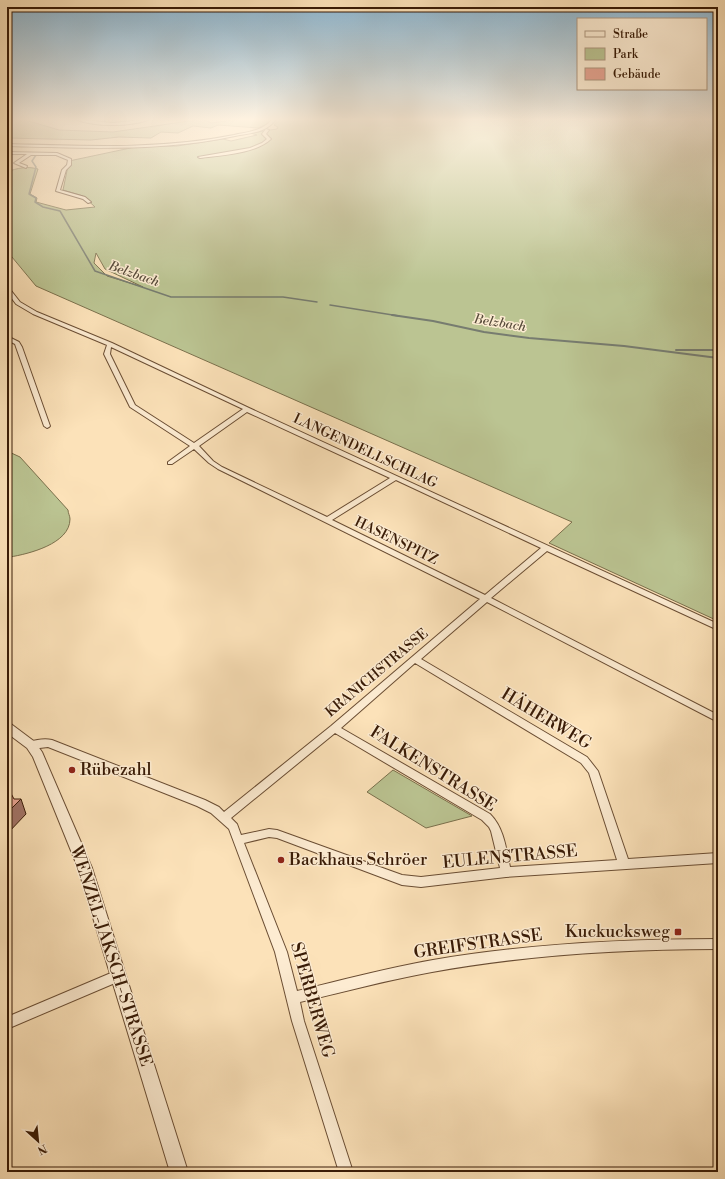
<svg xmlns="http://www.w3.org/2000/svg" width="725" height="1179" viewBox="0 0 725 1179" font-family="'Libre Bodoni',serif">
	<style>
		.green { fill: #bbc492; stroke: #7a704c; fill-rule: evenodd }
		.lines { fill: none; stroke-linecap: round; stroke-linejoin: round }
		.stream-far1 { stroke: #777c70; stroke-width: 1.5 }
		.stream { stroke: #777c70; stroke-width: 2 }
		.minor-casing { stroke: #6a4d33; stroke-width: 2 }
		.tertiary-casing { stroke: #6a4d33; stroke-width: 2 }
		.minor { fill: #fdecd2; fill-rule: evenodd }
		.tertiary { fill: #fdecd2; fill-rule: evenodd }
		.shaded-wall { fill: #a27468; stroke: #391b06 }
		.building { fill: #e8a694; stroke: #391b06 }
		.poi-dot { fill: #8f2418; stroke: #fdecd2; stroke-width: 1.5 }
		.labels { text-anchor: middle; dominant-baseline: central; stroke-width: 3; stroke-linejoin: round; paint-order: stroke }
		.far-water-label { font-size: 13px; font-style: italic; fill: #584b3b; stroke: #fdecd2 }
		.street-label { font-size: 14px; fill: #391b06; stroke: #fdecd2 }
		.near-street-label { font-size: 17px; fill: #391b06; stroke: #fdecd2 }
		.near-poi-label { font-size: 17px; fill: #391b06; stroke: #fdecd2; text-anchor: start }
	</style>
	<rect width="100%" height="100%" fill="#fce2b9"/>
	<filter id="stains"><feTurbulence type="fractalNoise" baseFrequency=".005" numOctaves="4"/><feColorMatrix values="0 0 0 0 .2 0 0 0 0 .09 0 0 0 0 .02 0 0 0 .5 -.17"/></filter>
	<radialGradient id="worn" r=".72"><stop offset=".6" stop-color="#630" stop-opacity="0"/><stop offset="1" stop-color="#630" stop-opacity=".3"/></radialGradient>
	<!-- green -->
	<g class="green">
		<path d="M7 119H22L59 130 113 132 203 119 211 123 242 119H271L269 123 258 128 218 125 211 128 193 126 178 133 161 132 151 138 119 137 91 140 7 138Z"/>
		<path d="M279 119H718V621L549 543 572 522 36 286 7 251V172C17 168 27 166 38 169L30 194 37 198 36 202 66 210 95 207 83 196 63 190 69 161 135 147 177 146 223 139 231 141 257 135 251 133 277 129 278 127 274 125ZM96 253 105 269 143 287 107 276 94 263Z"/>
		<path d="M7 451 20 457 68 510C68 513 70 516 70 519 70 544 28 554 10 557H7Z"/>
		<path d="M393 770 472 816 426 828 367 792Z"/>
	</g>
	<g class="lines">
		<!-- stream-far1 -->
		<g class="stream-far1">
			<path d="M36 155 32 161 36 167 29 194 36 198 35 202 43 207 60 211 95 271 171 297H283L317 302"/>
			<path d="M330 305 399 316"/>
		</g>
		<!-- stream -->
		<g class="stream">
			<path d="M392 315 433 321 484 332 529 338 624 346 718 358"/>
			<path d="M676 350H718"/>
		</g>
		<!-- minor casing -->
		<g class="minor-casing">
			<g id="minor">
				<path d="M75 119 113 123 150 119C131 127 94 127 75 119Z"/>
				<path d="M272 119H276C267 133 249 133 235 136 160 152 83 148 7 146V144C83 146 159 150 234 135 247 132 264 131 272 119Z"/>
				<path d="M266 129 269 130 266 134 271 139C255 154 221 155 200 158L198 157 250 148 262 143 267 139 262 134Z"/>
				<path d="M7 152 57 153 71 159V165L66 170 60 190 85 197 91 202 88 203 83 199 56 191 62 170 67 165 68 160 56 155H31L19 163 27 166 26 168 14 163 27 154H7Z"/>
				<path d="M7 288H9L20 302 37 312 112 343 249 408 718 624V630L547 551 491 598 718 715V722L487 602 421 659 587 757 598 771 628 859 718 853V863L506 877 421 887 402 885 277 838 269 837 244 843 287 952 297 991C342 980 387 968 433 960 527 944 623 939 718 939V949C622 949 526 955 432 972 387 980 344 992 300 1002L304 1021 353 1172H339L292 1021 275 952 229 829 211 813 197 806 48 747 31 749 28 748 26 745 28 742C35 740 45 738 52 740L205 800 219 807 224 812 331 726 480 599 218 469 209 463 194 449 172 464H168V462L190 446 130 407 104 354 107 345 33 314 16 304 7 292ZM111 347 243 409 194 443 135 405 110 354ZM247 412 390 478 327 517 222 467 213 461 199 446ZM396 480 541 548 485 595 332 520ZM415 663 581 763 589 773 617 860 510 867C506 848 504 828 490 814L341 728ZM335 733 482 820 489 827 491 831 500 868 421 877 402 875 277 830 269 829 241 835 237 824 231 818Z"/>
				<path d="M7 336 19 342 22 347 50 426 49 427 47 428 44 426 16 347 15 344 7 340Z"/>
				<path d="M118 970 122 972 124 976 122 980 7 1029V1017Z"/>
			</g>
		</g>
		<!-- tertiary casing -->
		<g class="tertiary-casing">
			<path id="tertiary" d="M7 723 11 724 35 742 42 752 92 868 188 1172H170L78 868 33 757 27 748 7 733Z"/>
		</g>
		<!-- minor -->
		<use href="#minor" class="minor"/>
		<!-- tertiary -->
		<use href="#tertiary" class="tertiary"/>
	</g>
	<!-- shaded-wall -->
	<path class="shaded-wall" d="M21 799 26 814 7 834V813Z"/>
	<!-- building -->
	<path class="building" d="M7 786 14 799H21L7 813Z"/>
	<!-- sky -->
	<linearGradient id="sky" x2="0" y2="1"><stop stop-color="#8bb7d4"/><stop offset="0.42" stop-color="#fef2e0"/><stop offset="1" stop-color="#fef2e0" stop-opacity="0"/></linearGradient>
	<rect width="725" height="284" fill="url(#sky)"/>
	<!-- markers -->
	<g class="poi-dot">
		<circle cx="72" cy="770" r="4"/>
		<circle cx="281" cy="860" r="4"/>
		<rect x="674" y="928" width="8" height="8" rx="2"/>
	</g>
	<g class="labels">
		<!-- far-water labels -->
		<g class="far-water-label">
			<text transform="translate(134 274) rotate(19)">Belzbach</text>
			<text transform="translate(500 323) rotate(9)">Belzbach</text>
		</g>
		<!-- street labels -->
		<g class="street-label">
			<text transform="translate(365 451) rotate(25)">LANGENDELLSCHLAG</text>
			<text transform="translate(396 541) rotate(26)">HASENSPITZ</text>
			<text transform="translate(377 673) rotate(-40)">KRANICHSTRASSE</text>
		</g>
		<!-- near-street labels -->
		<g class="near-street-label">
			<text transform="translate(546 719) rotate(31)">HÄHERWEG</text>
			<text transform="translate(433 769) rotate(32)">FALKENSTRASSE</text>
			<text transform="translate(510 857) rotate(-5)">EULENSTRASSE</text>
			<text transform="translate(478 944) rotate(-8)">GREIFSTRASSE</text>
			<text transform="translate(111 956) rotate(72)">WENZEL-JAKSCH-STRASSE</text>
			<text transform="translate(312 1000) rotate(74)">SPERBERWEG</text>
		</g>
		<!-- near-poi labels -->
		<g class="near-poi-label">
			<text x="80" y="770">Rübezahl</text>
			<text x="289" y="860">Backhaus Schröer</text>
			<text x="670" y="932" text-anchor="end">Kuckucksweg</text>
		</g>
	</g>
	<!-- margin -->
	<rect width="725" height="1179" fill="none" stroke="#fce2b9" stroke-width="24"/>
	<rect x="8" y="8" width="709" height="1163" fill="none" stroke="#391b06" stroke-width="2"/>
	<rect x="12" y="12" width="701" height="1155" fill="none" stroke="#391b06"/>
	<!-- legend -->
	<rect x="577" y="18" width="130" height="72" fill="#fdecd2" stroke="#af9880"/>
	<rect x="585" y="31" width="20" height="6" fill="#fdecd2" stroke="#af9880"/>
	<text x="613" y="38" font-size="12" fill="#391b06">Straße</text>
	<rect x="585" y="48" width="20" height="12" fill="#bbc492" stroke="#af9880"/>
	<text x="613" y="58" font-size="12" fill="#391b06">Park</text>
	<rect x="585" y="68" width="20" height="12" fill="#e8a694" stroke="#af9880"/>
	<text x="613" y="78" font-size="12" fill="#391b06">Gebäude</text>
	<!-- north arrow -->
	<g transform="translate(38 1141) rotate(153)" stroke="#fdecd2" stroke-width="3" paint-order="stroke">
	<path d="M0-3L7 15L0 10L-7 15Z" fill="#391b06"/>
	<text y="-6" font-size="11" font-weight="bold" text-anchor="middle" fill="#391b06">N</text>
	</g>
	<rect width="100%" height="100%" filter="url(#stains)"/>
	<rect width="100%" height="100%" fill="url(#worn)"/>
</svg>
